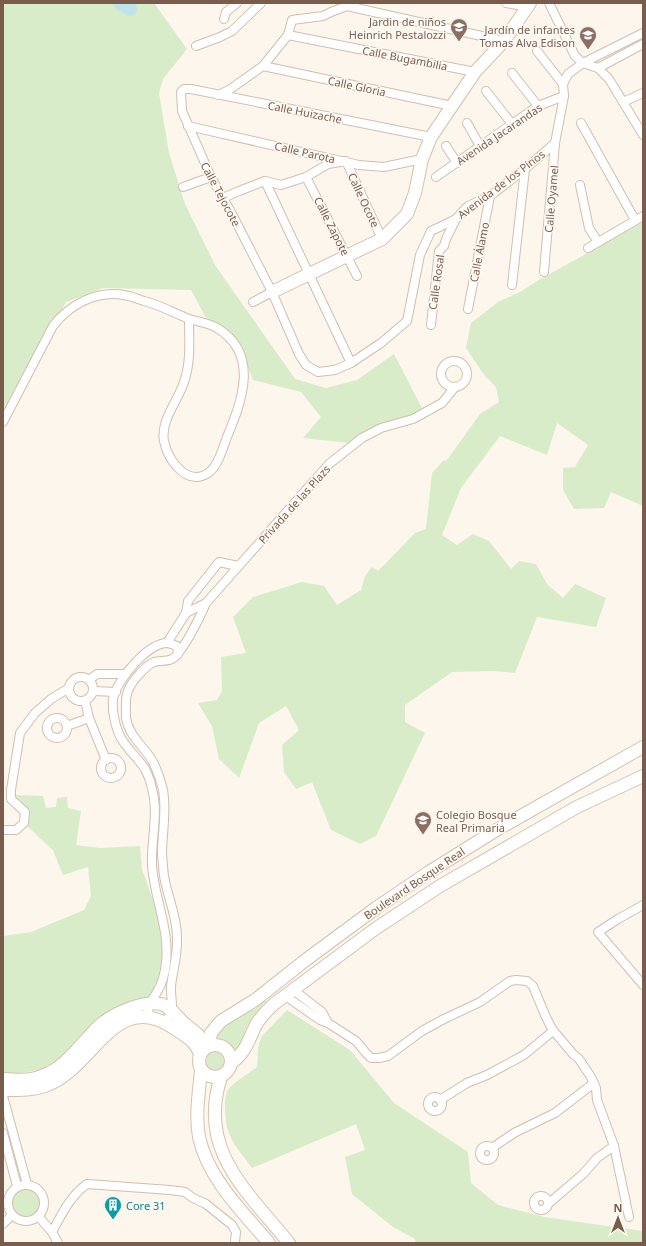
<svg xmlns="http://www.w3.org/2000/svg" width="646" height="1246" viewBox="0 0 646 1246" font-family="'Noto Sans',sans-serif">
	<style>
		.green { fill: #d8ecc9 }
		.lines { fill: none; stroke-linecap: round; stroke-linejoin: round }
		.river { stroke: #bfe3e8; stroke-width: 14 }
		.street-casing { stroke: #d1beb0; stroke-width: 10 }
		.secondary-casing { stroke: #d6c0b0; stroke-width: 14 }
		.street { stroke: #fff; stroke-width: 8 }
		.secondary { stroke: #fff; stroke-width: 12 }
		.labels { text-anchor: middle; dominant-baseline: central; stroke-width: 3; stroke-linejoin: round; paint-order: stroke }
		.education-label { font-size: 11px; fill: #785e54; stroke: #fffaf3; text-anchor: end }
		.street-label { font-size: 11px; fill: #7a5c4d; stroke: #fffaf3 }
		.culture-label { font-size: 11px; fill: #0d838f; stroke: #fffaf3; text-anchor: start }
	</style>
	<rect width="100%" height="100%" fill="#fdf6ec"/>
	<!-- green -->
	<g class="green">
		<path d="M3 3H120L130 9 127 3H154L187 49 163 79 159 93 169 153 185 204 215 265 295 379 326 388 357 380 394 354 423 410 407 417 381 424 349 443 303 438 321 417 301 392 253 380 239 344 205 316 191 290 103 288 66 302 3 416Z"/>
		<path d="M643 222V506L611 492 604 508 574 509 563 490V468L575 467 588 445 557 423 547 455 500 436 461 488 442 535 457 545 473 534 489 541 511 569 519 561 536 564 547 584 563 598 575 584 606 598 596 627 537 617 515 673 494 671 452 672 405 705V722L425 733 376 836 360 844 331 830 312 782 296 789 284 772 282 745 299 730 286 706 259 723 239 778 219 759 212 726 198 703 217 700 222 691 221 657 246 653 233 617 253 597 302 582 324 586 337 605 361 590 365 576 372 567 378 571 415 533 426 529 432 473 443 461 447 460 480 414 499 402 496 387 484 375 466 348 471 323 498 302 520 292 537 281Z"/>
		<path d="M15 795 43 796 46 808 56 807 57 798 67 797 68 808 81 811 76 845 100 848 140 846 142 869 156 909 163 940 161 973 147 1001 72 1047 46 1069 13 1074 3 1073V936L31 932 84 910 91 896 88 867 63 875 53 850 28 827 30 811Z"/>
		<path d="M263 998 266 1001C258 1010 252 1017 247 1027 242 1037 240 1048 233 1057 229 1046 224 1042 214 1037L219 1030 233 1021Z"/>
		<path d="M287 1010 350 1050 394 1103 468 1152 471 1183 498 1205 544 1217 643 1231V1243H538L534 1242V1243H415V1239L393 1227 352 1194 345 1157 365 1150 356 1124 252 1168C236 1146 225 1137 225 1108 225 1102 225 1095 228 1090 233 1082 250 1073 257 1067L258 1048 261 1037Z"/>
		<circle cx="215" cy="1060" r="12"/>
		<circle cx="26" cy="1203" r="16"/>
	</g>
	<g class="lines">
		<!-- river -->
		<path class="river" d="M120 3 130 9 127 3"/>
		<!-- street casing -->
		<g class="street-casing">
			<g id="street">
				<path d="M506 3 528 7"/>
				<path d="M549 3 575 56 583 63 598 68 609 79 643 135"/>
				<path d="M224 19 226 12 237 3"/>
				<path d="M288 35 475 72"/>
				<path d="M196 46 220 37 232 31 261 3"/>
				<path d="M537 51 563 84"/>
				<path d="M263 66 452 106"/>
				<path d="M598 68 643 44"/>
				<path d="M512 73 538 106"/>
				<path d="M486 91 512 124"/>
				<path d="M218 95 229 90 263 66 288 35 292 20 323 16 331 12 347 6 504 41"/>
				<path d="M623 102 643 93"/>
				<path d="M467 123 480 146"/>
				<path d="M581 123 635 220"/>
				<path d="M188 126 359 165 384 167 422 159"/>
				<path d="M431 137 191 89H184L181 92 182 111 211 177 232 214 272 292 299 354 306 365 318 372 335 370 351 363 381 343 407 321 420 255 431 231 456 219 468 206 490 196 525 169 555 143"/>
				<path d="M446 146 457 163"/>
				<path d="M306 177 357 276"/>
				<path d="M436 177 538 106 564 96"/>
				<path d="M265 181 351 363"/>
				<path d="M580 185 589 228 598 242"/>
				<path d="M183 187 211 177"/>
				<path d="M223 198 239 191 265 181 281 185 306 177 328 164 346 161 382 239"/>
				<path d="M588 248 643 216"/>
				<path d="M544 272 555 143 564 96 563 84 568 74 583 63 643 33"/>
				<path d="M512 285 525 169"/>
				<path d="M253 302 272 292"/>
				<path d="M468 309 490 196"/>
				<path d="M431 325 439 251 444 246 446 239 456 219"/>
				<circle cx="454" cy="374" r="13"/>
				<path d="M3 422 53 326C69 305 96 290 124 295 131 296 137 299 144 301 160 305 174 313 189 319 199 322 209 323 217 328 260 354 242 401 227 437 222 450 217 472 202 476 183 482 167 457 164 441 160 419 180 399 185 379 191 360 189 338 189 319"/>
				<path d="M186 613 188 601 219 562 238 566"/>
				<path d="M167 643 186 613 206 603"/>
				<circle cx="81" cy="689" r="12"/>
				<path d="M89 680 97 674H126"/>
				<path d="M94 691 116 692"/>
				<path d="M85 701 89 718 106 760"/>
				<circle cx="57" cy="728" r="10"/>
				<path d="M67 726 89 718"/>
				<circle cx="111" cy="768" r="10"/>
				<path d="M3 830H16L24 823 25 812 11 799V790L20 733 35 713 51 699 69 688"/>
				<path d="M643 905 618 919 598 932 643 985"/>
				<path d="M292 989 322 1012 328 1023"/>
				<path d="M284 995 320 1020 328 1023 356 1041 366 1053 371 1058H379L388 1056 422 1031 444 1019 480 1002 510 981 516 980 527 981 533 986 545 1015 552 1029 573 1054 579 1059 591 1077 596 1088 597 1100 614 1146 629 1217"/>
				<path d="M149 1017 148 1008C149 1002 154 998 157 992 162 984 165 973 166 963 170 929 154 898 152 865 151 839 159 814 152 789 151 783 148 775 145 769 138 758 127 749 121 738 115 727 112 711 113 699 116 681 148 642 168 643 171 644 174 645 177 646L178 654"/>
				<path d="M164 1022C177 1011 170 1000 171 986 173 969 178 954 177 937 177 918 169 900 165 881 163 873 163 863 162 854 162 832 167 813 163 790 161 782 157 770 153 762 145 747 129 737 126 718 126 711 125 701 127 694 129 684 145 666 154 662 159 660 166 662 172 659 182 654 201 615 206 603L329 464 362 438 381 428 413 419 442 403 455 387"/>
				<path d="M3 1096 27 1184"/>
				<circle cx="435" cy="1104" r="7"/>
				<path d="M440 1100 467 1083 487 1075 524 1055 553 1031"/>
				<path d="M3 1133 17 1186"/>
				<circle cx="487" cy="1153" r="7"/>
				<path d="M492 1148 514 1133 555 1113 594 1083"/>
				<circle cx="26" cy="1203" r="18"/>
				<circle cx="541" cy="1203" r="7"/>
				<path d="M548 1204 583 1174 597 1158 614 1146"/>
				<path d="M38 1216 52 1232 58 1243"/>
				<path d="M3 1224 12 1215"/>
				<path d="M52 1232C62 1214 70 1196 87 1184L170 1190 185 1192 193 1198 206 1204 232 1225 236 1232 235 1242"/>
			</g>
		</g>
		<!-- secondary casing -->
		<g class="secondary-casing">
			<g id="secondary">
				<path d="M272 292 382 239 407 214 415 193 422 159 431 137 475 72 504 41 530 3"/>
				<circle cx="215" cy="1061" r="16"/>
				<path d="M209 1046 211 1033 221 1021 255 1000 307 959 376 908 429 872 498 829 643 747"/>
				<path d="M231 1063C246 1053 249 1038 257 1023 262 1016 267 1010 274 1004L375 929 440 886 577 807 643 776"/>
				<path d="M201 1070C199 1092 195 1116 199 1137 208 1179 243 1212 269 1243"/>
				<path d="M221 1077C197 1150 247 1191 289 1243"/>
				<path d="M3 1079C16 1080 30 1081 42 1076 66 1068 81 1043 99 1026 112 1014 143 1000 161 1004 171 1007 176 1016 184 1023 188 1027 192 1029 196 1033 201 1037 204 1042 207 1047"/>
				<path d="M3 1090C20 1090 38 1091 54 1082 95 1061 117 991 172 1027 184 1035 195 1040 200 1054"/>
			</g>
		</g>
		<!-- street -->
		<use href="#street" class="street"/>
		<!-- secondary -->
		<use href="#secondary" class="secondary"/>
	</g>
	<!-- icons -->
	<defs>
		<g id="school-pin" transform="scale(0.9)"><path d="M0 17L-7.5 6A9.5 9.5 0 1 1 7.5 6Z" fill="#8d6e63" stroke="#fffaf3"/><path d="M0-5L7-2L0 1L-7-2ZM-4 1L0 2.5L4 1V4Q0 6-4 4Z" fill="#fff"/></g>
		<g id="building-pin" transform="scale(0.9)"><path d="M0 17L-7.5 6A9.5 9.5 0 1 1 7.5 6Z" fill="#0f9aa8" stroke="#fffaf3"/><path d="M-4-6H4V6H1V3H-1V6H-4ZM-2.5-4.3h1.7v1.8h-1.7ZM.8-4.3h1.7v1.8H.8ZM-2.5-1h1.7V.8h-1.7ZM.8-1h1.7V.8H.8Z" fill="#fff"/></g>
	</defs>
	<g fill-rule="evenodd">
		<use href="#school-pin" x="459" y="27"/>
		<use href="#school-pin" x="588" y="35"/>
		<use href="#school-pin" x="423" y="820"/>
		<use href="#building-pin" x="113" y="1205"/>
	</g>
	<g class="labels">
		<!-- education labels -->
		<g class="education-label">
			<text x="446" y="21">Jardin de niños<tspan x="446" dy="13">Heinrich Pestalozzi</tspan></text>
			<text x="575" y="29">Jardín de infantes<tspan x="575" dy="13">Tomas Alva Edison</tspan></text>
			<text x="436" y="814" text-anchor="start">Colegio Bosque<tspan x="436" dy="13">Real Primaria</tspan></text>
		</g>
		<!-- street labels -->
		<g class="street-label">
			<text transform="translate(405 58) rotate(11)">Calle Bugambilia</text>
			<text transform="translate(357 86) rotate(12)">Calle Gloria</text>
			<text transform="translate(305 112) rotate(11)">Calle Huizache</text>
			<text transform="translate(499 134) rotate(-34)">Avenida Jacarandas</text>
			<text transform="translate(305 152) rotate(13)">Calle Parota</text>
			<text transform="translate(501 184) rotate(-37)">Avenida de los Pinos</text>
			<text transform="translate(221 194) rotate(62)">Calle Tejocote</text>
			<text transform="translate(551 199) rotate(-85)">Calle Oyamel</text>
			<text transform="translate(364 200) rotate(65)">Calle Ocote</text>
			<text transform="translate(332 226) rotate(63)">Calle Zapote</text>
			<text transform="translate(479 252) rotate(-79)">Calle Álamo</text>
			<text transform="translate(436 282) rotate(-82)">Calle Rosal</text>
			<text transform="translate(294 504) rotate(-48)">Privada de las Plazs</text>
			<text transform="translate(414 883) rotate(-34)">Boulevard Bosque Real</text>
		</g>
		<!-- culture labels -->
		<g class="culture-label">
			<text x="126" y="1205">Core 31</text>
		</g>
	</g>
	<!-- border -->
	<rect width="646" height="1246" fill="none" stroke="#7a5c4d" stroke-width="8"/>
	<!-- north arrow -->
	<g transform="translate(618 1218)" stroke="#fffaf3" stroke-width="3" paint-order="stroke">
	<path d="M0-3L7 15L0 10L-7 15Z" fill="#7a5c4d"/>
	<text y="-6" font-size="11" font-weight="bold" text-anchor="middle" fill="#7a5c4d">N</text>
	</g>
</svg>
